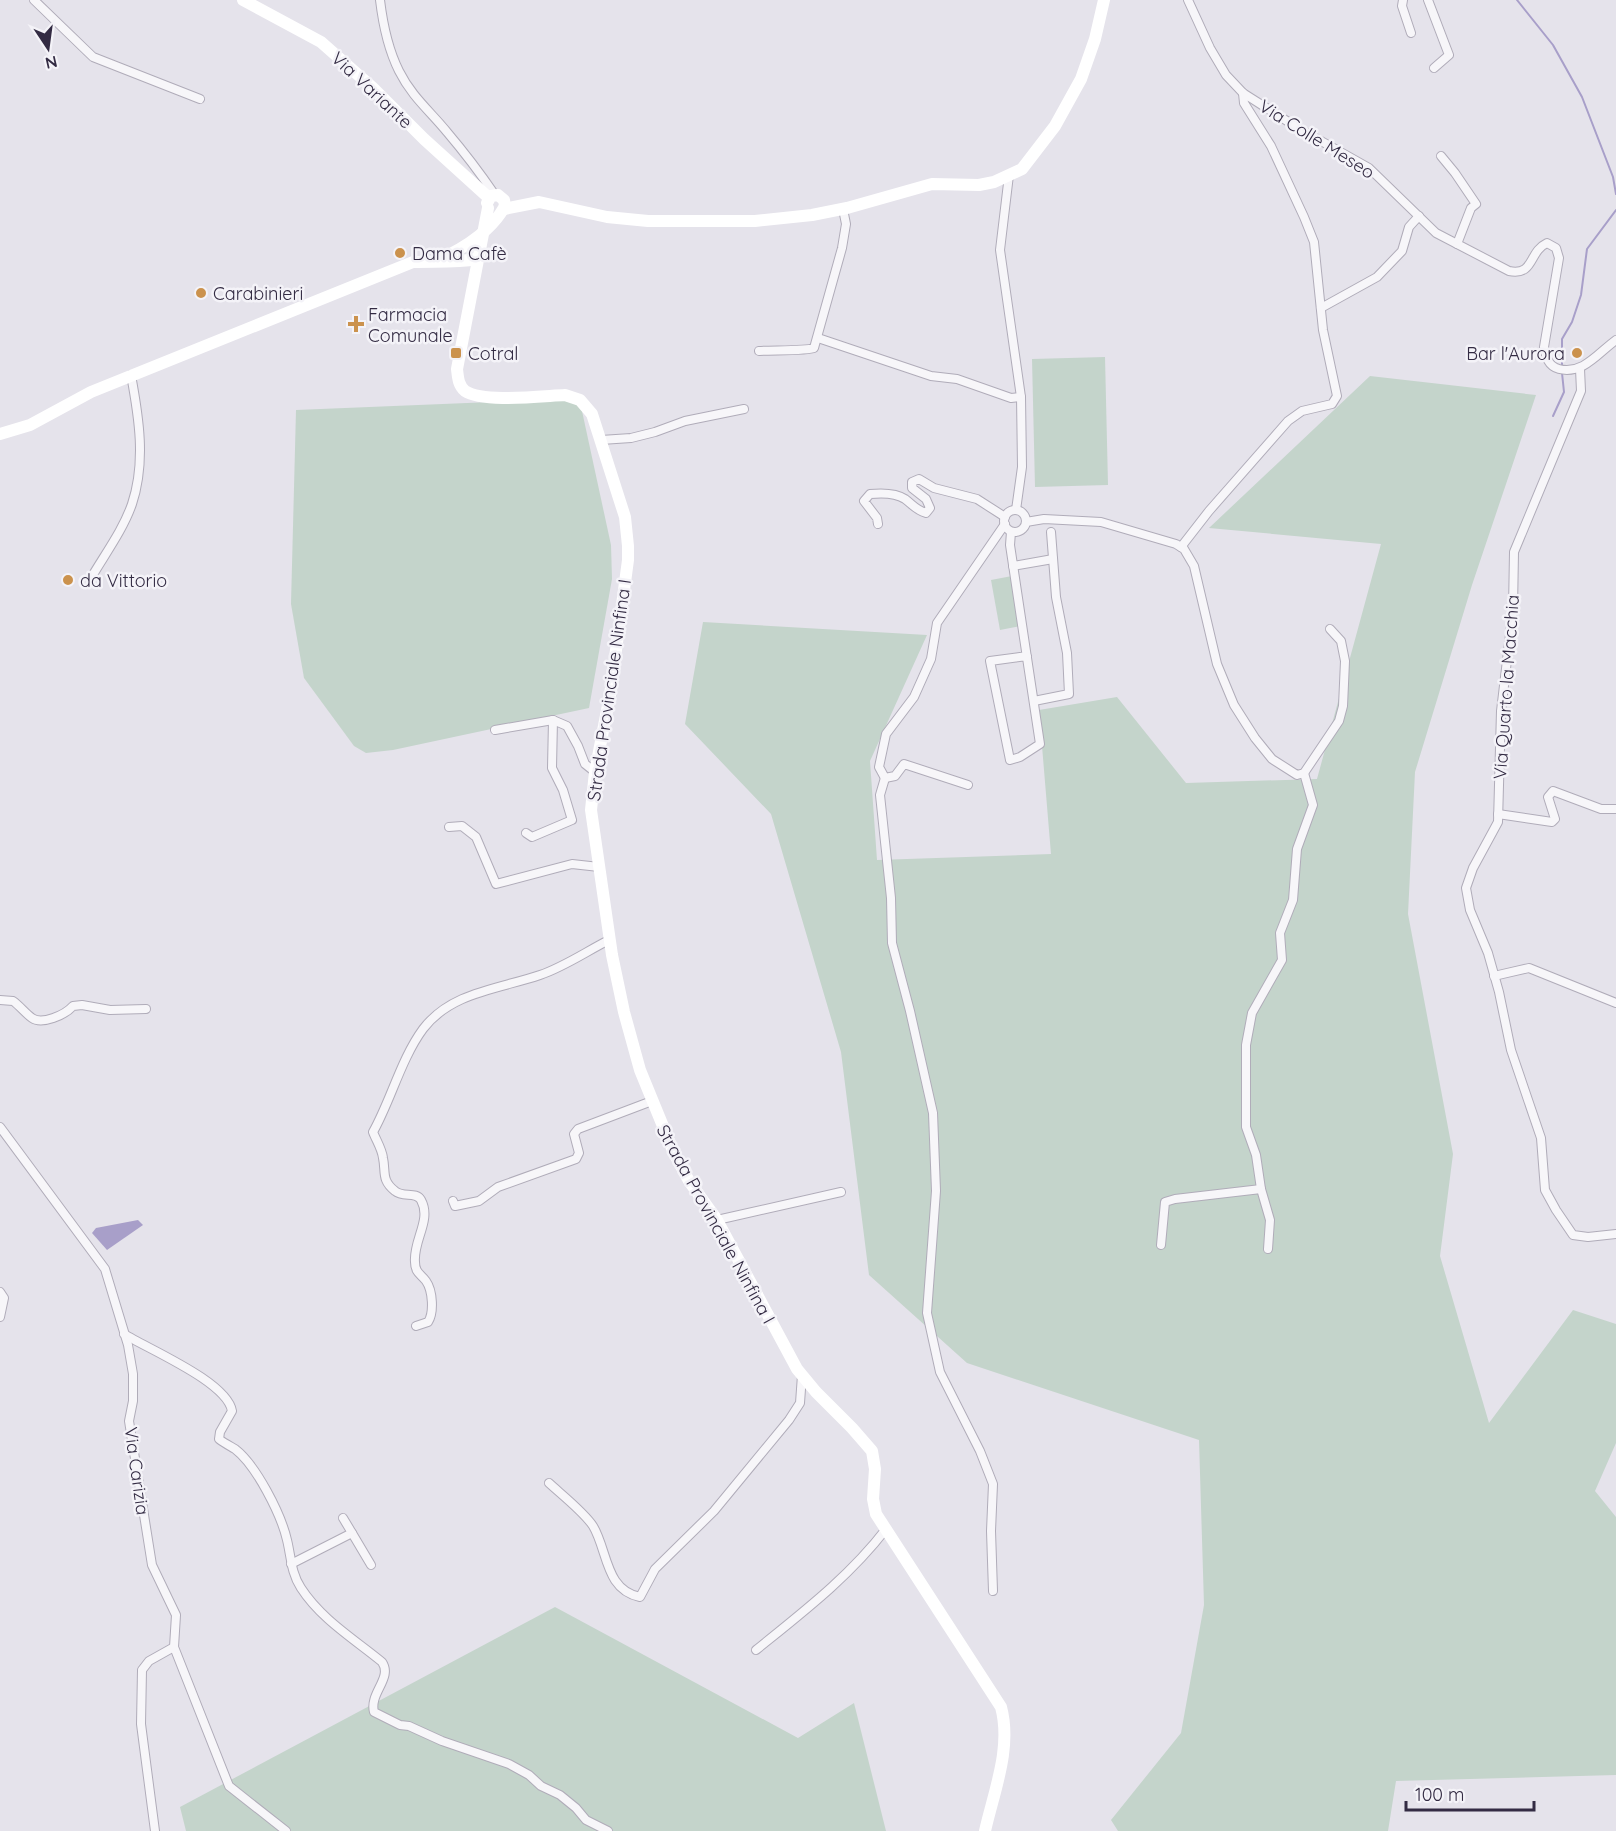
<svg xmlns="http://www.w3.org/2000/svg" width="1616" height="1831" viewBox="0 0 1616 1831" font-family="Quicksand,sans-serif">
	<style>
		.green { fill: #c4d4cb }
		.water { fill: #a89fc9 }
		.lines { fill: none; stroke-linecap: round; stroke-linejoin: round }
		.stream { stroke: #a89fc9; stroke-width: 2 }
		.street-casing { stroke: #b0acb9; stroke-width: 10 }
		.street { stroke: #f7f6f9; stroke-width: 8 }
		.secondary { stroke: #fff; stroke-width: 12 }
		.poi-dot { fill: #cb924d; stroke: #f4f3f8; stroke-width: 2 }
		.labels { text-anchor: middle; dominant-baseline: central; stroke-width: 5; stroke-linejoin: round; paint-order: stroke }
		.street-label { font-size: 18px; fill: #332b43; stroke: #f4f3f8 }
		.poi-label { font-size: 18px; fill: #332b43; stroke: #f4f3f8; text-anchor: start }
	</style>
	<rect width="100%" height="100%" fill="#e5e3eb"/>
	<!-- green -->
	<g class="green">
		<path d="M1105 357 1108 485 1035 487 1032 359Z"/>
		<path d="M1370 376 1536 395 1472 585 1415 772 1408 914 1453 1154 1440 1256 1489 1423 1573 1310 1616 1324V1443L1595 1491 1616 1517V1775L1396 1781 1388 1831H1118L1111 1820 1181 1733 1204 1605 1199 1440 967 1363 869 1275 841 1052 771 814 685 724 703 622 927 635 870 761 877 860 1051 854 1039 710 1117 697 1186 783 1317 779 1381 544 1209 528Z"/>
		<path d="M564 399 577 405 582 411 611 545 612 579 589 708 393 750 366 753 354 746 304 678 291 604 296 410Z"/>
		<path d="M1012 576 1020 626 1000 630 991 580Z"/>
		<path d="M555 1607 798 1738 854 1703 886 1831H186L180 1807Z"/>
	</g>
	<!-- water -->
	<path class="water" d="M138 1220 143 1225 107 1250 92 1233 96 1228Z"/>
	<g class="lines">
		<!-- stream -->
		<g class="stream">
			<path d="M1517 0 1553 45 1582 97 1613 177 1616 194"/>
			<path d="M1562 368V339L1572 322 1581 295 1587 249 1616 210"/>
			<path d="M1553 416 1564 392 1562 373"/>
		</g>
		<!-- street casing -->
		<g class="street-casing">
			<g id="street">
				<path d="M34 0 93 57 200 99"/>
				<path d="M380 0C383 25 388 49 399 71 412 97 430 111 447 132 464 152 480 173 495 195"/>
				<path d="M1188 0 1210 48 1226 75 1243 93 1298 128 1369 168 1436 233 1509 271C1535 276 1528 252 1547 243L1556 248 1559 258 1544 347C1546 357 1548 366 1559 369 1583 375 1598 353 1616 340"/>
				<path d="M1403 0 1402 6 1411 33"/>
				<path d="M1428 0 1449 55 1434 68"/>
				<path d="M1441 156 1455 173 1476 204 1471 208 1457 244"/>
				<path d="M1009 175 1000 250 1021 397 1022 467 1016 510"/>
				<path d="M1321 308 1377 277 1402 251 1409 227 1419 216"/>
				<path d="M818 338 931 376 957 379 1011 398 1021 397"/>
				<path d="M759 351C770 350 807 351 814 348L842 248 846 224 843 209"/>
				<path d="M1580 369 1581 391 1514 552 1513 609 1501 711 1498 822 1473 868 1466 888 1470 910 1488 953 1499 992 1511 1050 1541 1138 1545 1190 1556 1210 1573 1235 1588 1237 1616 1234"/>
				<path d="M601 440 631 438 655 432 685 421 744 409"/>
				<circle cx="1015" cy="521" r="11"/>
				<path d="M1026 522 1044 519 1101 522 1176 544 1184 549 1194 566 1217 664 1234 705 1255 738 1272 759 1297 775 1304 773 1339 721 1343 706 1345 661 1341 641 1330 629"/>
				<path d="M878 524 877 518 864 501 870 494C880 493 896 493 905 499 913 505 916 510 926 513L930 508 926 499 912 488V482L919 479 934 488 977 499 1005 517"/>
				<path d="M1011 532 1010 545 1040 744 1020 757 1010 760 990 661 1027 656"/>
				<path d="M1181 547 1209 511 1288 421 1302 411 1332 404 1337 396 1323 330 1314 242 1304 217 1271 146 1244 103 1243 93"/>
				<path d="M1013 566 1053 559"/>
				<path d="M91 578C105 554 123 530 132 504 146 462 139 418 131 375"/>
				<path d="M1034 701 1069 694 1067 653 1056 597 1051 532"/>
				<path d="M495 730 553 720 567 726 578 746 585 764 595 772"/>
				<path d="M885 778 880 795 891 898 892 943 910 1011 933 1113 936 1191 927 1313 940 1372 980 1451 993 1484 991 1531 993 1591"/>
				<path d="M968 785 904 764 895 776 885 778 879 767 886 734 914 697 931 659 937 623 1005 524"/>
				<path d="M1498 814 1552 822 1555 819 1548 797 1553 791 1601 809H1616"/>
				<path d="M449 827 462 826 476 837 496 884 572 864 599 867"/>
				<path d="M526 833 532 837 572 820 563 790 552 768 553 720"/>
				<path d="M1494 976 1529 968 1616 1003"/>
				<path d="M0 1000 13 1001C20 1006 25 1013 32 1018 42 1025 65 1015 73 1006L82 1005 110 1010 146 1009"/>
				<path d="M0 1127 105 1269 128 1345 133 1374V1401L129 1421 152 1565 176 1615 174 1647 149 1661 142 1670 141 1724 155 1831"/>
				<path d="M1261 1189 1270 1220 1268 1249"/>
				<path d="M453 1201 455 1206 479 1201 498 1187 576 1159 579 1153 574 1134 578 1129 652 1101"/>
				<path d="M717 1220 841 1192"/>
				<path d="M1161 1245 1165 1202 1175 1199 1261 1189 1256 1155 1246 1127V1045L1252 1013 1282 960 1280 933 1293 900 1297 849 1313 805 1304 773"/>
				<path d="M0 1292 4 1298 0 1317"/>
				<path d="M416 1326 428 1322C434 1313 433 1291 426 1281 421 1274 415 1273 415 1262 413 1240 432 1220 421 1200 416 1191 403 1198 395 1191 381 1180 386 1172 383 1158 382 1149 376 1140 373 1132 391 1100 401 1059 423 1029 451 992 499 989 540 975 564 967 587 951 609 940"/>
				<path d="M124 1334C150 1350 227 1382 232 1411L220 1432 219 1439C224 1443 230 1446 235 1449 256 1465 281 1514 287 1540 291 1556 291 1573 301 1588 321 1619 354 1639 382 1662 393 1678 369 1693 374 1712L400 1725 409 1726 442 1741 509 1764 529 1775 541 1786 560 1795 576 1808 586 1820 608 1831"/>
				<path d="M549 1483C561 1494 585 1513 593 1526 608 1551 605 1590 640 1597L655 1569 714 1511 789 1420 800 1403 802 1375"/>
				<path d="M343 1518 352 1533"/>
				<path d="M291 1564 352 1533 371 1565"/>
				<path d="M174 1647 229 1786 286 1831"/>
				<path d="M756 1650C803 1612 849 1577 886 1529"/>
			</g>
		</g>
		<!-- street -->
		<use href="#street" class="street"/>
		<!-- secondary -->
		<g class="secondary">
			<path d="M243 0 321 42 373 88 424 139 489 198"/>
			<path d="M488 208 457 369C458 377 458 385 465 391 483 403 542 396 565 395L580 400 592 414 625 517 628 546V560L610 695 595 772 591 810 612 955 624 1012 640 1070 674 1153 689 1181 717 1220 797 1369 816 1392 852 1428 872 1451 875 1469 873 1499 876 1514 1001 1707C1012 1748 994 1791 985 1831"/>
			<path d="M504 209 539 202 607 217 648 221H755L812 215 847 208 932 184 979 185 994 182 1022 169 1055 126 1081 79 1095 39 1104 0"/>
			<path d="M436 261C463 249 491 232 505 206L504 200 498 195 491 196 487 203"/>
			<path d="M0 434 30 425 91 392 413 262C435 261 455 263 477 259"/>
		</g>
	</g>
	<!-- markers -->
	<g class="poi-dot">
		<circle cx="400" cy="253" r="6"/>
		<circle cx="201" cy="293" r="6"/>
		<path d="M353 315h6v6h6v6h-6v6h-6v-6h-6v-6h6z"/>
		<rect x="450" y="347" width="12" height="12" rx="3"/>
		<circle cx="1577" cy="353" r="6"/>
		<circle cx="68" cy="580" r="6"/>
	</g>
	<g class="labels">
		<!-- street labels -->
		<g class="street-label">
			<text transform="translate(372 90) rotate(43)">Via Variante</text>
			<text transform="translate(1317 139) rotate(32)">Via Colle Meseo</text>
			<text transform="translate(1506 687) rotate(-86)">Via Quarto la Macchia</text>
			<text transform="translate(609 690) rotate(-82)">Strada Provinciale Ninfina I</text>
			<text transform="translate(716 1224) rotate(61)">Strada Provinciale Ninfina I</text>
			<text transform="translate(137 1471) rotate(82)">Via Carizia</text>
		</g>
		<!-- poi labels -->
		<g class="poi-label">
			<text x="412" y="253">Dama Cafè</text>
			<text x="213" y="293">Carabinieri</text>
			<text x="368" y="314">Farmacia<tspan x="368" dy="21">Comunale</tspan></text>
			<text x="468" y="353">Cotral</text>
			<text x="1565" y="353" text-anchor="end">Bar l'Aurora</text>
			<text x="80" y="580">da Vittorio</text>
		</g>
	</g>
	<!-- north arrow -->
	<g transform="translate(48 48) rotate(167)" stroke="#f4f3f8" stroke-width="4.5" paint-order="stroke">
	<path d="M0-4.5L10 22L0 15L-10 22Z" fill="#332b43"/>
	<text y="-9" font-size="16" font-weight="bold" text-anchor="middle" fill="#332b43">N</text>
	</g>
	<!-- scale -->
	<path d="M1406 1801v9h128v-9" fill="none" stroke="#332b43" stroke-width="3"/>
	<text x="1415" y="1801" font-size="18" fill="#332b43" stroke="#f4f3f8" stroke-width="4.5" paint-order="stroke">100 m</text>
</svg>
